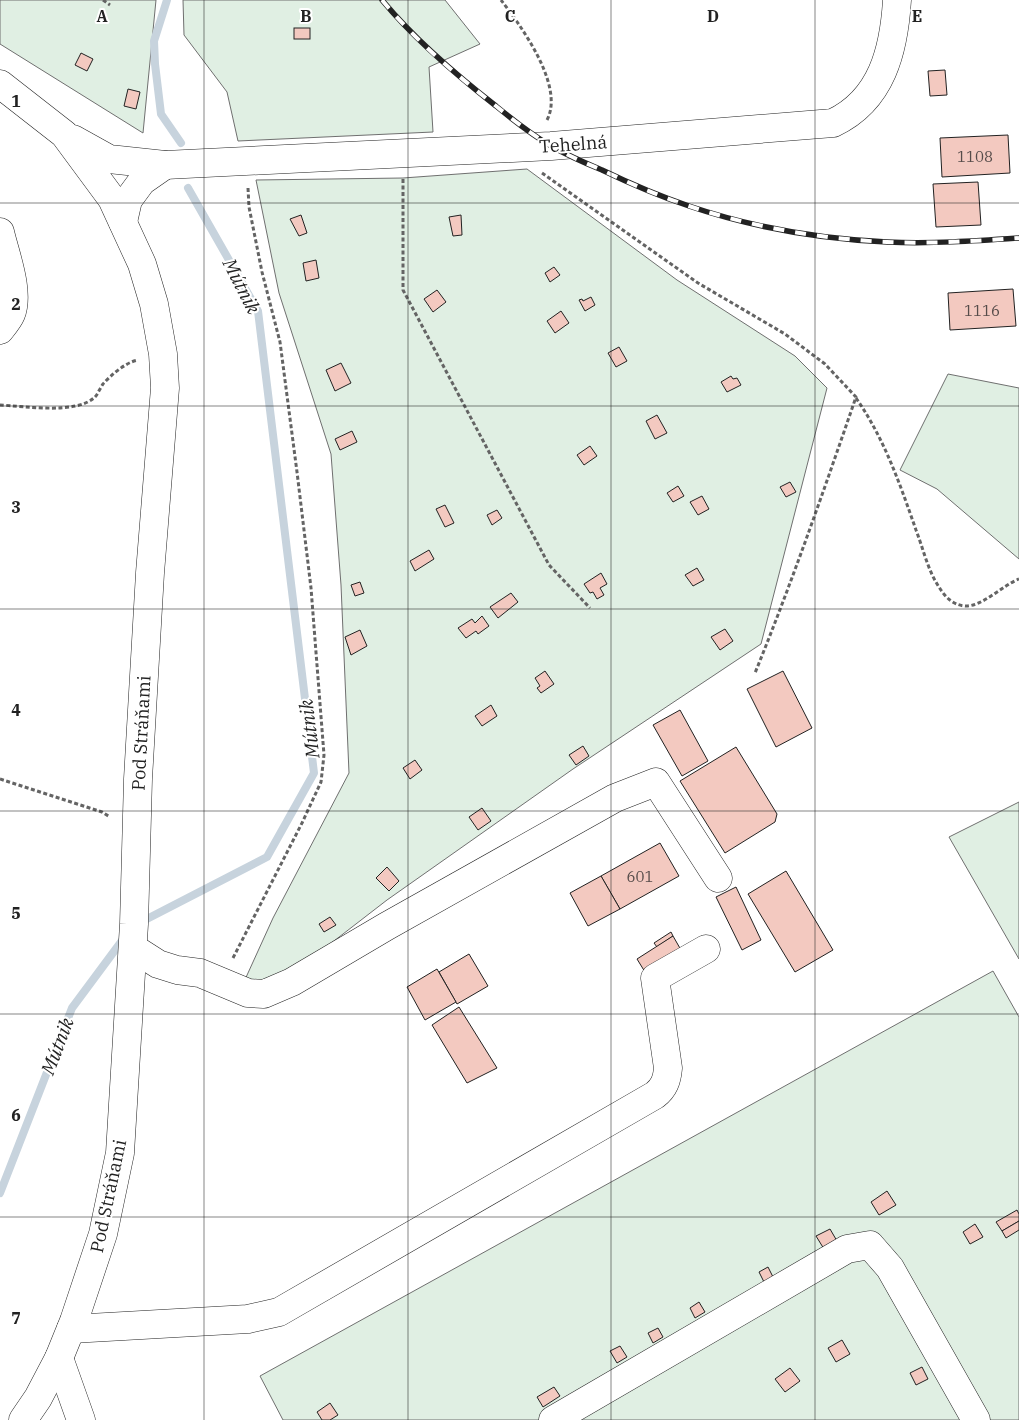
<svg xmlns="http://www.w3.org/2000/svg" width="1019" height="1420" viewBox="0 0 1019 1420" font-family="'IBM Plex Serif',serif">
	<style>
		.green { fill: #e0efe3; stroke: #6f6f6f }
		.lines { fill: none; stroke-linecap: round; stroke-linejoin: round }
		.stream { stroke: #c7d3dd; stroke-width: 8 }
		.building { fill: #f3c9c0; stroke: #222 }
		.minor-casing { stroke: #222; stroke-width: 29 }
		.path { stroke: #646464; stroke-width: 3; stroke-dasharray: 4 2.5; stroke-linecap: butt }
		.minor { stroke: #fff; stroke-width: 28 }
		.rail-casing { stroke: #222; stroke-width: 5.5 }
		.rail { stroke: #fff; stroke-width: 4; stroke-dasharray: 11; stroke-linecap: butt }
		.grid { fill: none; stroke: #222; stroke-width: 1; stroke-opacity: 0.55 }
		.labels { text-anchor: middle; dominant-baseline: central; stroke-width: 4; stroke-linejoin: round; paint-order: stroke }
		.number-label { font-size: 15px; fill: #564c4a }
		.street-label { font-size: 18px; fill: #222; stroke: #fff }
		.water-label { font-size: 19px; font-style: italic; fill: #222; stroke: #fff }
		.grid-label { font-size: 16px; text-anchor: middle; font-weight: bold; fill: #222; stroke: #fff; stroke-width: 4; stroke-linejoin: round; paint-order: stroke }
	</style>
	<rect width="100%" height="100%" fill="#fff"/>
	<!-- green -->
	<g class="green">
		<path d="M0 0H156L143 133 0 44Z"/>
		<path d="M183 0H445L480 44 429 67 433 132 238 141 227 92 184 35Z"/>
		<path d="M527 169 677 280 795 356 827 388 761 644 573 769 387 900 277 985 243 984 273 918 349 773 341 585 331 454 279 293 256 180 403 178Z"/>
		<path d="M948 374 1019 388V559L937 489 900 470Z"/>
		<path d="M1019 802V959L949 837Z"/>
		<path d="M993 971 1019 1017V1420H283L260 1376Z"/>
	</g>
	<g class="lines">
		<!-- stream -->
		<g class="stream">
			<path d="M167 0 154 41 155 64 161 114 181 143"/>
			<path d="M141 922 267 857 314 773 258 311 188 188"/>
			<path d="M0 1193 72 1008 124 938"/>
		</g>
	</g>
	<!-- building -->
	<g class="building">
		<rect x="294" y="28" width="16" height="11"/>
		<path d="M81 53 93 59 87 71 75 65Z"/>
		<path d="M945 70 947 95 930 96 928 71Z"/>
		<path d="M128 89 140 92 136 109 124 106Z"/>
		<path d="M1008 135 1010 173 942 177 940 138Z"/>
		<path d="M978 182 981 225 936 227 933 184Z"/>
		<path d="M301 215 307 233 299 236 290 219Z"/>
		<path d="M461 215 462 235 453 236 449 217Z"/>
		<path d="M316 260 319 278 306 281 303 263Z"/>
		<path d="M554 267 560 275 550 282 545 273Z"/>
		<path d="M1013 289 1016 326 950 330 948 293Z"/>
		<path d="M437 290 446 302 433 312 424 299Z"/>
		<path d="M591 297 595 305 585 311 579 300 582 299 583 301Z"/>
		<path d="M561 311 569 323 555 333 547 321Z"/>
		<path d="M619 347 627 361 616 367 608 353Z"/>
		<path d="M341 363 351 383 335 391 326 370Z"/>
		<path d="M731 376 733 379 737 378 741 385 727 392 721 382Z"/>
		<path d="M657 415 667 433 655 439 646 421Z"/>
		<path d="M352 431 357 442 340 450 335 439Z"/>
		<path d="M590 446 597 456 584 465 577 455Z"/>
		<path d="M790 482 796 492 786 497 780 487Z"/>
		<path d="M678 486 684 496 673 502 667 493Z"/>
		<path d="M702 496 709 509 698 515 690 502Z"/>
		<path d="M445 505 454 523 445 527 436 509Z"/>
		<path d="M497 510 502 518 492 525 487 515Z"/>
		<path d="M429 550 434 559 415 571 410 561Z"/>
		<path d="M697 568 704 580 693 586 685 575Z"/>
		<path d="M601 573 607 584 600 588 604 595 597 599 593 592 590 593 584 584Z"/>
		<path d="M360 582 364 593 355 596 351 585Z"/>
		<path d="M511 593 518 602 498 618 490 607Z"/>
		<path d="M482 616 489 626 478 634 476 631 466 638 458 628 472 619 475 623Z"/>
		<path d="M725 629 733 641 720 650 711 637Z"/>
		<path d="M360 630 367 646 351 655 345 637Z"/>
		<path d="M545 671 554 684 541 693 537 688 540 686 535 678Z"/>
		<path d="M783 671 812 728 776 747 747 689Z"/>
		<path d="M491 705 497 716 482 726 475 716Z"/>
		<path d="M680 710 708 761 682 776 653 725Z"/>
		<path d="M583 746 589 756 576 765 569 755Z"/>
		<path d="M736 747 777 814 775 822 725 853 680 781Z"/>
		<path d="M415 760 422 770 410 779 403 768Z"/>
		<path d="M482 808 491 821 478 830 469 817Z"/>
		<path d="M660 843 679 876 620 909 601 876Z"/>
		<path d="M387 867 399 881 389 891 376 878Z"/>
		<path d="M786 871 833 950 795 972 748 894Z"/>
		<path d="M601 876 620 909 588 926 570 893Z"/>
		<path d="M736 887 761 940 742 950 716 897Z"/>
		<path d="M330 917 336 925 324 932 319 924Z"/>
		<path d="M671 932 673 936 657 947 654 943Z"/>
		<path d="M673 936 681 950 645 972 637 959Z"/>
		<path d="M469 954 488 986 457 1004 439 972Z"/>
		<path d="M437 969 456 1002 425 1020 407 987Z"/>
		<path d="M459 1007 497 1068 467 1083 432 1025Z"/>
		<path d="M887 1191 896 1205 879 1215 871 1202Z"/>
		<path d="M1017 1210 1019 1214V1221L1002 1231 996 1222Z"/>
		<path d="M1019 1221V1230L1006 1238 1002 1231Z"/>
		<path d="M975 1224 983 1237 970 1244 963 1232Z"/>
		<path d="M830 1229 837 1241 824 1249 816 1236Z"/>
		<path d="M768 1267 773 1277 764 1282 759 1272Z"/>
		<path d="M699 1302 705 1312 695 1318 690 1308Z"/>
		<path d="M658 1328 663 1337 653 1343 648 1333Z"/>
		<path d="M842 1340 850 1354 836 1362 828 1348Z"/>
		<path d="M620 1346 627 1357 617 1363 610 1351Z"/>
		<path d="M922 1367 928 1379 916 1385 910 1373Z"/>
		<path d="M790 1368 800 1381 785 1392 775 1379Z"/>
		<path d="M554 1387 560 1396 543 1407 537 1397Z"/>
		<path d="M330 1403 338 1415 330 1420H322L317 1412Z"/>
	</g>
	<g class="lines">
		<!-- minor casing -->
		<g class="minor-casing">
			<g id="minor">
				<path d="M0 84 64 134 112 199 142 264 154 304 163 354 165 388 150 573 138 779 134 924 120 1153 103 1234 74 1321 59 1358 38 1398 23 1420"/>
				<path d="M73 139 109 159 165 165 551 146 833 123C882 100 894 50 897 0"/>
				<path d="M123 222 128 200 142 181 165 165"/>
				<path d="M0 232C5 254 20 292 11 314 9 319 4 325 0 330"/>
				<path d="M133 948 158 964 177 970 200 973 248 993 264 994 292 982 387 926 615 798 656 782 718 878"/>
				<path d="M71 1329 248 1319 279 1312 655 1095C664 1088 667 1080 668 1068L655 978 706 949"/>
				<path d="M59 1358 81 1420"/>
				<path d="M553 1420 847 1249 870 1245 890 1268 976 1420"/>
			</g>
		</g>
		<!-- path -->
		<g class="path">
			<path d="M103 0 110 5"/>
			<path d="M501 0C521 26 565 86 547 120"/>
			<path d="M542 173 698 283 785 334 825 364 856 397C824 490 792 582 755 673"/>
			<path d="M403 179V290L549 565 590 608"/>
			<path d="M856 398C884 438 900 484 916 530 923 548 928 571 939 587 945 597 953 605 965 606 982 607 1003 585 1019 579"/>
			<path d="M0 405C24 406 76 415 95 397 98 394 100 388 103 384 111 375 126 362 138 360"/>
			<path d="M0 779 102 812 110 817"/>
			<path d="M233 958 302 823 321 782 324 755 311 588 297 472 280 342 262 272 249 207 248 188"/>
		</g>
		<!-- minor -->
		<use href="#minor" class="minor"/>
		<!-- rail casing -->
		<g class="rail-casing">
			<path id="rail" d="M382 0C415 40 455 74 496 106 513 120 531 134 551 146 567 155 585 163 602 170 631 184 659 196 689 206 751 227 822 239 887 242 931 244 975 241 1019 238"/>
		</g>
		<!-- rail -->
		<use href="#rail" class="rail"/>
	</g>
	<!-- grid -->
	<path class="grid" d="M204 0V1420M408 0V1420M611 0V1420M815 0V1420M0 203H1019M0 406H1019M0 609H1019M0 811H1019M0 1014H1019M0 1217H1019"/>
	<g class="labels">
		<!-- number labels -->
		<g class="number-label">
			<text x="975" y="156">1108</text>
			<text x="982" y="310">1116</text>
			<text x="640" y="876">601</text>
		</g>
		<!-- street labels -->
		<g class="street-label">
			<text transform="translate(573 144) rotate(-4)">Tehelná</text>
			<text transform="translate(141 733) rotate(-87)">Pod Stráňami</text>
			<text transform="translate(108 1196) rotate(-78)">Pod Stráňami</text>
		</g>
		<!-- water labels -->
		<g class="water-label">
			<text transform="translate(242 286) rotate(63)">Mútnik</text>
			<text transform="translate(309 729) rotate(-97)">Mútnik</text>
			<text transform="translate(57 1046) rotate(-69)">Mútnik</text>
		</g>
	</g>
	<g class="grid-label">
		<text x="102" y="22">A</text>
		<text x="306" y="22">B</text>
		<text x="510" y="22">C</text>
		<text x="713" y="22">D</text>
		<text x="917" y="22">E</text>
		<text x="16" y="107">1</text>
		<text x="16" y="310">2</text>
		<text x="16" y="513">3</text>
		<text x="16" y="716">4</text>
		<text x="16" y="919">5</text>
		<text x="16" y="1121">6</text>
		<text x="16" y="1324">7</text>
	</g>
</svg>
